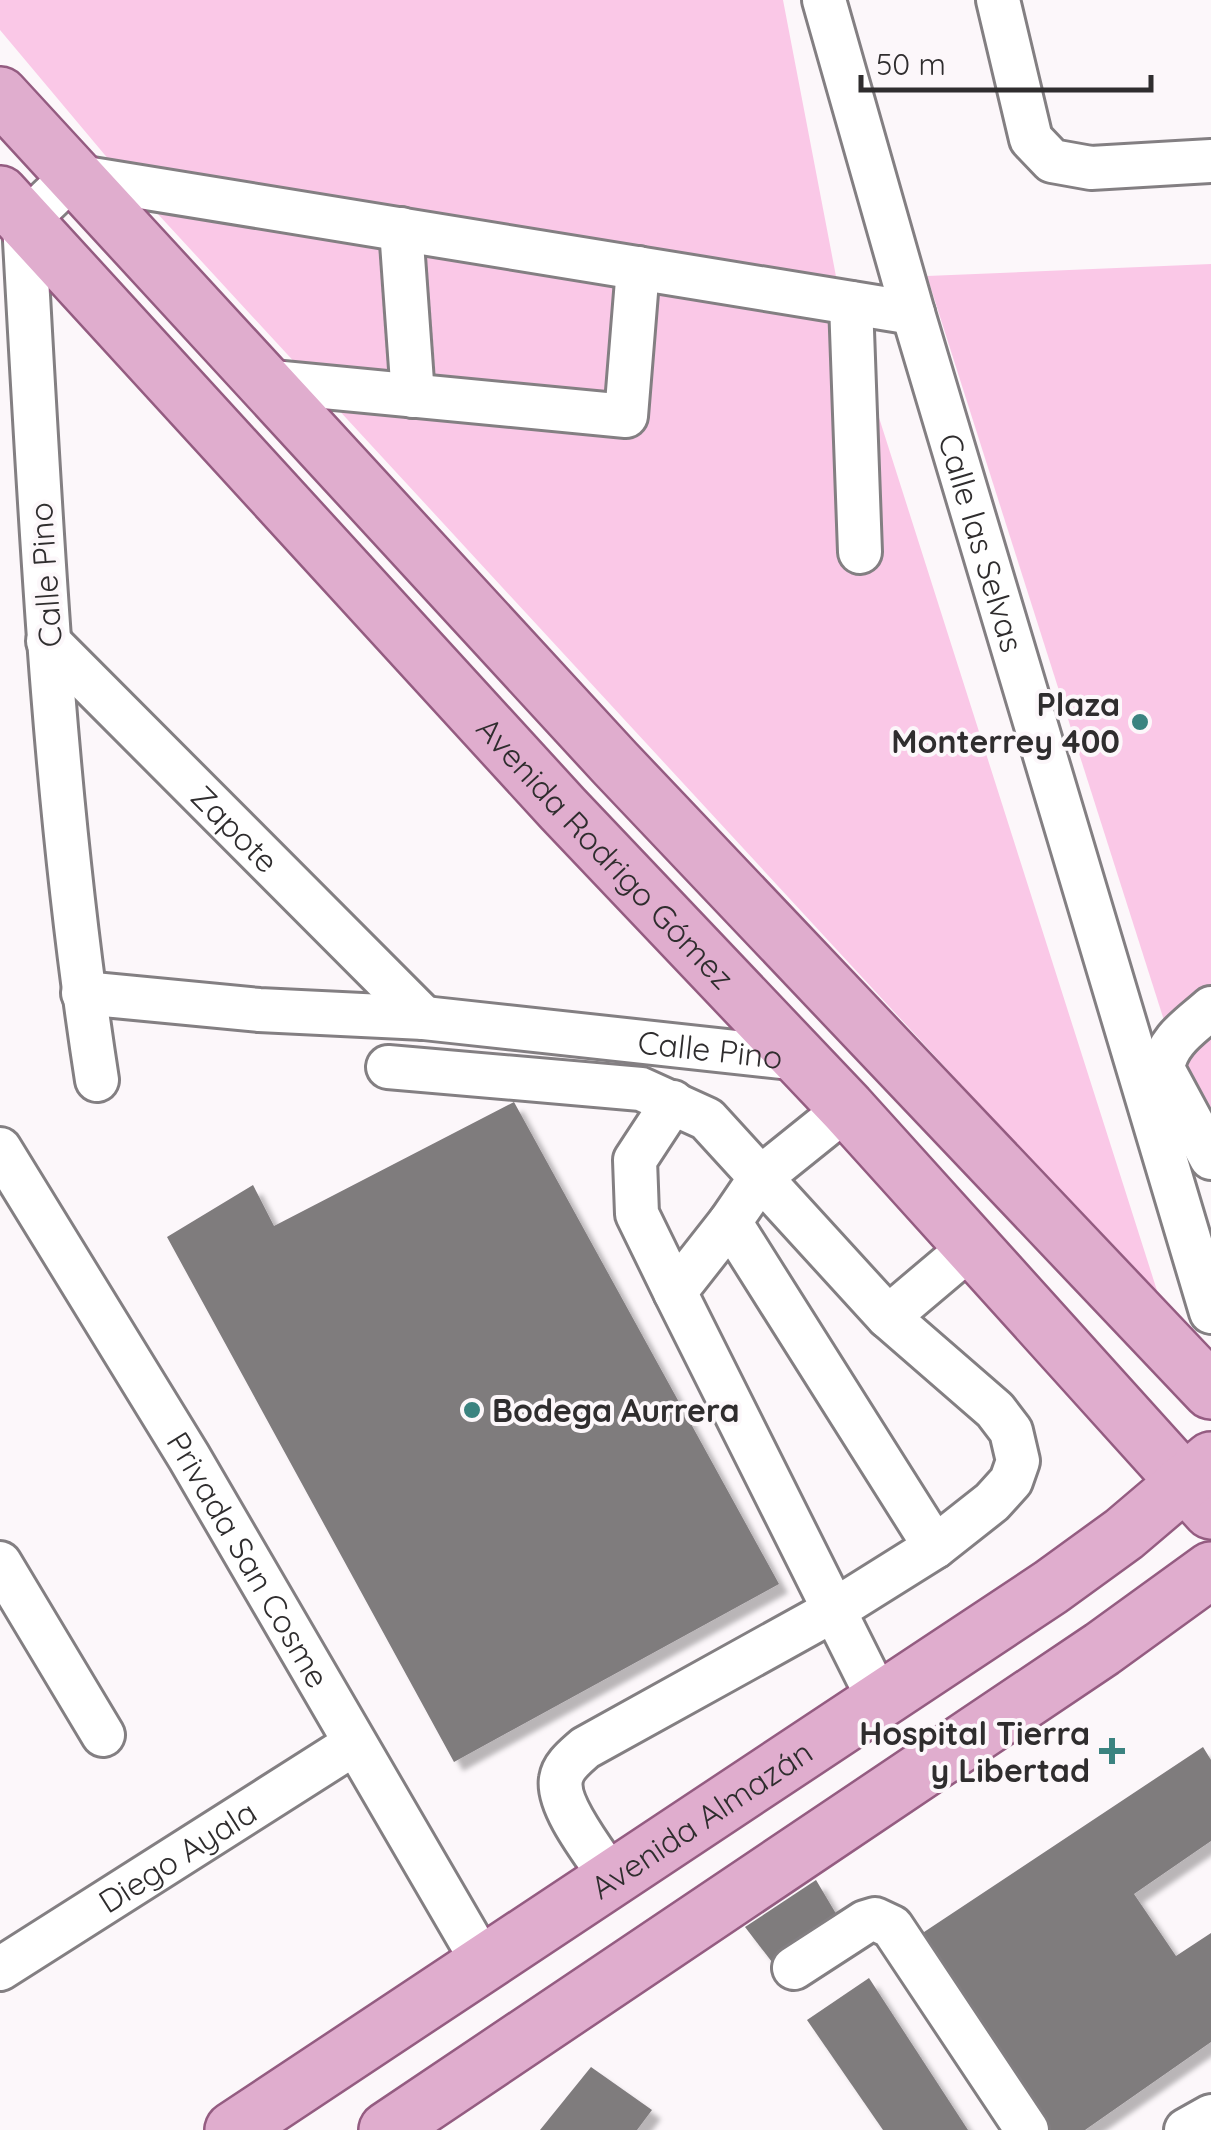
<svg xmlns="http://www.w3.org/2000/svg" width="1211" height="2130" viewBox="0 0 1211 2130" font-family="Quicksand,sans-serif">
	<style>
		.green { fill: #fac8e7 }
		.building { fill: #7f7b7d; filter: url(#shadow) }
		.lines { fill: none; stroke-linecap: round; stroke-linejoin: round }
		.minor-casing { stroke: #837f82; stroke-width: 48 }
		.major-casing { stroke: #945c81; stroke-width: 60 }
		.minor { stroke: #fff; stroke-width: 42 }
		.major { stroke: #e0adce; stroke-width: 55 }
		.poi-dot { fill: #3b8380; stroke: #fcf7fa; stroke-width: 4 }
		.labels { text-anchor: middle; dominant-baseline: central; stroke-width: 8; stroke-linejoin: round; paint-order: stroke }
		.street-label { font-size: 32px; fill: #2f2d2e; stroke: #fcf7fa }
		.poi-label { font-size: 32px; font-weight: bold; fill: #2f2d2e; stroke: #fcf7fa; text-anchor: end }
	</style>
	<defs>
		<filter id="shadow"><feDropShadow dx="9" dy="9" stdDeviation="2.5" flood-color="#0004"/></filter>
	</defs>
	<rect width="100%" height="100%" fill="#fcf7fa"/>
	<!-- green -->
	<g class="green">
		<path d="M0 0H783L839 292 1160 1300 120 173 0 30Z"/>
		<path d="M1211 264V1168L927 276Z"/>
	</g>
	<!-- building -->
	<g class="building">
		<path d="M514 1102 779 1584 454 1762 167 1237 253 1185 274 1226Z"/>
		<path d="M1203 1747 1211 1760V1841L1134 1894 1176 1956 1211 1933V2042L1085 2130H1037L912 1940Z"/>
		<path d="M816 1880 838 1917 772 1962 745 1927Z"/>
		<path d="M869 1978 968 2130H883L807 2020Z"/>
		<path d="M591 2067 652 2110 637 2130H540Z"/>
	</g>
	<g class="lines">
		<!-- minor casing -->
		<g class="minor-casing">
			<g id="minor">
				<path id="s1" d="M824 0 913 313 1211 1312"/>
				<path d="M998 0 1031 139 1052 161 1091 168 1211 161"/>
				<path d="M401 229 413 396"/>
				<path d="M851 303 860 552"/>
				<path d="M262 381 626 416 638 268"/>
				<path id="s2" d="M48 641 424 1018"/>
				<path id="s3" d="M83 993 259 1010 424 1018 800 1059"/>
				<path d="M1211 1008C1191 1026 1166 1041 1163 1069L1211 1158"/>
				<path d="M388 1067 641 1089 707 1119 888 1317 995 1410 1011 1431 1018 1461 1011 1481 992 1502 935 1547 836 1609 585 1748C575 1757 563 1766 561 1779 556 1806 597 1856 612 1879"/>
				<path d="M97 1080C53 797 40 509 24 223L73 176 913 313"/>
				<path d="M673 1102 635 1160 637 1214 675 1292"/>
				<path d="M847 1108 760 1178 730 1222 935 1547"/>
				<path id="s4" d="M0 1149 189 1457 482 1961"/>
				<path d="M730 1222 675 1292 880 1702"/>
				<path d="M888 1317 972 1246"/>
				<path d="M0 1563 103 1735"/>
				<path d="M794 1968 865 1922 875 1919 892 1927 1027 2130"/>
				<path id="s5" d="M0 1969 354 1744"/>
				<path d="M1186 2130 1211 2116"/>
			</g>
		</g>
		<!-- major casing -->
		<g class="major-casing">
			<g id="major">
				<path d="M0 95 615 763 1211 1391"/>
				<path id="s6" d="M0 194 563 809 847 1108 1211 1511"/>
				<path id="s7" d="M233 2130 1051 1587 1124 1534 1211 1460"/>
				<path d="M387 2130 1102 1649 1211 1570"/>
			</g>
		</g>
		<!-- minor -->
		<use href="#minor" class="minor"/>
		<!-- major -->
		<use href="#major" class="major"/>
	</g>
	<!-- markers -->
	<g class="poi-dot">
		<circle cx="1140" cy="722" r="10"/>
		<circle cx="472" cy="1410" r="10"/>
		<path d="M1107 1736h10v10h10v10h-10v10h-10v-10h-10v-10h10z"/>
	</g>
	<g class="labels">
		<!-- street labels -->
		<g class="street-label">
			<text stroke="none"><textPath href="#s1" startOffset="565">Calle las Selvas</textPath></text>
			<text transform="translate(45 575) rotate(-94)">Calle Pino</text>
			<text stroke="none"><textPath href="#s2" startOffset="265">Zapote</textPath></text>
			<text stroke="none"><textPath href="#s6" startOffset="895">Avenida Rodrigo Gómez</textPath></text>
			<text stroke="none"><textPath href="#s3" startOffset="630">Calle Pino</textPath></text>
			<text stroke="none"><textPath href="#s4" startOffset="480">Privada San Cosme</textPath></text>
			<text stroke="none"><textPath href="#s7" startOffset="562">Avenida Almazán</textPath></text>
			<text stroke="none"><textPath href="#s5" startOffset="210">Diego Ayala</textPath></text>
		</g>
		<!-- poi labels -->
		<g class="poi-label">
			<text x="1120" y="704">Plaza<tspan x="1120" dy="37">Monterrey 400</tspan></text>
			<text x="492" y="1410" text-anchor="start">Bodega Aurrera</text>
			<text x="1090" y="1733">Hospital Tierra<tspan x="1090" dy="37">y Libertad</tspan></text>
		</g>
	</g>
	<!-- scale -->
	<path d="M861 75v15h290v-15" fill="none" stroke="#2f2d2e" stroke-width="5"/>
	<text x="876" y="75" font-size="30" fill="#2f2d2e" stroke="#fcf7fa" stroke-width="8" paint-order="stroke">50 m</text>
</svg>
